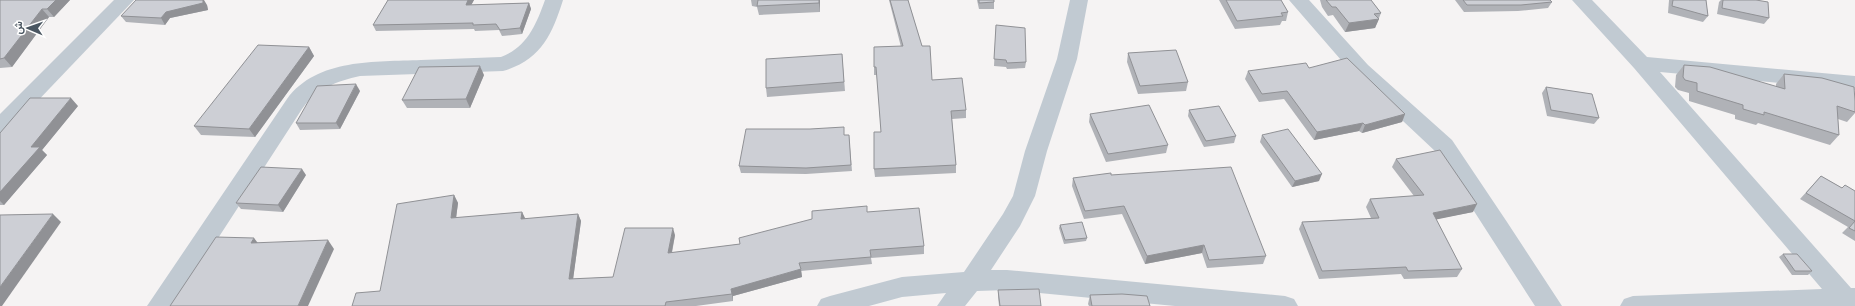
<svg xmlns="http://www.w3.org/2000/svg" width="1855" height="306" viewBox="0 0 1855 306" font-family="Cabin,Vazirmatn,sans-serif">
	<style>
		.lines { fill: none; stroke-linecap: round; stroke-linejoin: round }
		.minor { fill: #c1cad2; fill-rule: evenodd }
		.wall { fill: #b0b2b7 }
		.shaded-wall { fill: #909195 }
		.building { fill: #cdcfd5; stroke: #909195 }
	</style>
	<rect width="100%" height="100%" fill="#f5f3f3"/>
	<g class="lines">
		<!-- minor -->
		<g class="minor">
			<path d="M114 0H134L8 132 0 135V114Z"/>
			<path d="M545 0H563C552 35 541 60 503 71L360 76C337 81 316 89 302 109L174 306H147L287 99C317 58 376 62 421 60 448 59 474 58 501 57 527 47 536 25 545 0Z"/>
			<path d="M1070 0H1088L1077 59 1047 151 1035 196 1020 226 991 270H1007L1285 296 1294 299 1298 306H1175L1007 290 977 291 965 306H937L946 293 902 297 869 306H817L821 299 830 296 902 277 964 272 1003 214 1013 196 1025 151 1057 59Z"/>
			<path d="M1289 0H1309L1368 65 1452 140 1507 222 1562 306H1535L1436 152 1354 75Z"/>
			<path d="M1572 0H1592L1647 57 1855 76V90L1660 72 1851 288H1855V306H1620L1624 299 1633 296 1822 289 1634 68Z"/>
		</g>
	</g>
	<!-- wall -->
	<g class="wall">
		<path d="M0 0H70L54 17H49L12 67 0 68Z"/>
		<path d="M388 0H474L471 5 529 3 531 9 522 34 502 36 499 30 475 31 474 29 376 31 373 25Z"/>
		<path d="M751 0H820V12L759 15 757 7 752 6Z"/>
		<path d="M889 0H908L932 80 966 110V118L952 119 956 165V173L875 177 874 169 881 132 877 75H874V67L901 47Z"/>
		<path d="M977 0H994V9H979Z"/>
		<path d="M1219 0H1281L1288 12 1286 21H1282L1280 25 1235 29Z"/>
		<path d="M1320 0H1371L1381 13 1375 28 1345 32 1333 15 1328 16 1322 7Z"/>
		<path d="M1455 0H1550L1552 2 1548 8 1518 11 1464 12Z"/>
		<path d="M1669 0H1706L1708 16 1703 22 1668 13Z"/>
		<path d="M1721 0H1756L1769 18 1764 24 1717 14 1719 2Z"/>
		<path d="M207 5 208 10 170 18 165 25 126 22 121 16Z"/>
		<path d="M996 25 1026 62 1025 68 1007 69 1006 67 994 66Z"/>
		<path d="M309 47 314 56 255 137 201 135 194 126Z"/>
		<path d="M1128 53 1188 82 1186 91 1138 94 1127 62Z"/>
		<path d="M842 54 845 91 767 97 766 88Z"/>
		<path d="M1684 65 1776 87V84L1784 74 1855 101V113L1847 122 1838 119 1839 135 1830 145 1758 123 1756 125 1735 119V115L1689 101V93L1678 90 1675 87 1676 75Z"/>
		<path d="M1309 68 1405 114 1402 122 1362 133 1359 131 1314 140 1284 99 1259 102 1245 79 1248 71Z"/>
		<path d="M484 75 470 108H407L402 100Z"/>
		<path d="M1546 87 1599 118 1594 124 1547 116 1542 93Z"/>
		<path d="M360 91 340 129 300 130 296 123Z"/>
		<path d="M78 106 42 150 47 155 4 205H0V133Z"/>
		<path d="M1189 110 1236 136 1234 143 1204 147 1188 116Z"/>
		<path d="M1090 114 1168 145 1166 153 1106 162 1089 122Z"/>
		<path d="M845 135H849L852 171 806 174 741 173 739 166Z"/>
		<path d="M1262 135 1319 181 1292 187 1260 142Z"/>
		<path d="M1396 159 1473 212 1436 219 1462 269 1457 277 1404 279 1401 274 1319 279 1299 229 1302 222 1371 218 1366 207 1370 199 1414 196 1392 167Z"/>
		<path d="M306 175 283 212 241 209 236 203Z"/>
		<path d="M1111 175 1266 256 1263 264 1207 268 1202 253 1145 264 1122 214 1084 219 1072 186 1073 178Z"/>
		<path d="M1821 176 1842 188 1855 191V241L1842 233 1848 227 1800 199Z"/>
		<path d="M454 195 458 203 456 218 522 212 525 219 578 214 581 221 573 279 613 277 675 235 672 253 740 244 867 212 924 246V254L871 258 872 264 801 271 802 277 733 296V301L696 306H352L380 291Z"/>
		<path d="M1060 225 1087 238 1086 241 1064 244 1059 228Z"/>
		<path d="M1783 254 1812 271 1808 275H1792L1779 257Z"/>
		<path d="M998 290 1041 306H999L998 296Z"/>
		<path d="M1090 295 1150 306H1089L1088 304Z"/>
	</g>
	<!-- shaded-wall -->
	<g class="shaded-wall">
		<path d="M56 0H70L54 17 47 9Z"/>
		<path d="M203 0H204L207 5 208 10 170 18 165 25 161 18 166 12Z"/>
		<path d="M468 0H474L468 11 466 5Z"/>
		<path d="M819 0H820V12L819 3Z"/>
		<path d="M529 3 531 9 522 34 520 28Z"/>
		<path d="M42 9 49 17 12 67 4 58Z"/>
		<path d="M1379 19 1375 28 1345 32 1349 23Z"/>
		<path d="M309 47 314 56 255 137 249 129Z"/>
		<path d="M480 66 484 75 470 108 466 99Z"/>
		<path d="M356 84 360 91 340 129 336 123Z"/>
		<path d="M71 98 78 106 42 150 47 155 4 205 0 201V192L31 147Z"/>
		<path d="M1405 114 1402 122 1362 133 1365 125Z"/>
		<path d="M1363 123 1359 131 1314 140 1317 132Z"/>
		<path d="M302 169 306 175 283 212 278 205Z"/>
		<path d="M1322 174 1319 181 1292 187 1295 181Z"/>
		<path d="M454 195 458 203 455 226 451 218Z"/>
		<path d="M1477 204 1473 212 1429 221 1433 213Z"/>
		<path d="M522 212 526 220 521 219Z"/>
		<path d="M53 214 61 222 2 306H0V287Z"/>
		<path d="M578 214 581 221 572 287 569 279Z"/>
		<path d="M673 228 675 235 670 261 668 253Z"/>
		<path d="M254 238 261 247 251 243Z"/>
		<path d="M328 240 334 249 308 306H298Z"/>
		<path d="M1204 245 1202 253 1145 264 1147 256Z"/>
		<path d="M801 269 802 277 733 296V301L732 294 731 289Z"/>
	</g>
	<!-- building -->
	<g class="building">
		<path d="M0 0H56L47 9H42L4 58 0 59Z"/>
		<path d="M136 0H203V3L166 12 161 18 121 16Z"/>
		<path d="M388 0H468L466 5 529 3 520 28 500 30 496 24 473 25V23L373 25Z"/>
		<path d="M758 0H819V3L757 6Z"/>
		<path d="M890 0H908L922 46H930L932 80 962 78 966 110 951 111 956 165 874 169V132H881L876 67H874V47L903 46Z"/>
		<path d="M979 0H994V2L979 3Z"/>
		<path d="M1226 0H1281L1288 12 1281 13 1283 16 1237 21Z"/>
		<path d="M1326 0H1371L1381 13 1374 14 1379 19 1349 23 1336 7H1332Z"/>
		<path d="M1463 0H1550L1552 2 1521 5H1467Z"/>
		<path d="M1673 0H1706L1708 16 1672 6Z"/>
		<path d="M1723 0H1756L1768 2 1769 18 1722 8Z"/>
		<path d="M996 25 1025 28 1026 62 1007 63 1006 60 994 59Z"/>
		<path d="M258 45 309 47 249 129 194 126Z"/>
		<path d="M1176 50 1188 82 1140 86 1128 53Z"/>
		<path d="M842 54 844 82 766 88V59Z"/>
		<path d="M1347 58 1405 114 1365 125 1363 123 1317 132 1287 91 1262 94 1248 71 1306 63 1309 68Z"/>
		<path d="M1684 65 1710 67 1785 89 1784 74 1822 78 1854 87 1855 101V112L1837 106 1839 135 1764 112V115L1743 109V105L1697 91V83L1685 80 1683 77Z"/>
		<path d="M480 66 466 99 402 100 419 67Z"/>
		<path d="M356 84 336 123H296L317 86Z"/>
		<path d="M1546 87 1592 94 1599 118 1551 110Z"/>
		<path d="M30 98H71L31 147H40L0 192V133Z"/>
		<path d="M1149 105 1168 145 1108 154 1090 114Z"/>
		<path d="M1219 106 1236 136 1206 141 1189 110Z"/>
		<path d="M844 127V135H849L851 165 806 168 739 166 746 129H810Z"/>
		<path d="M1288 129 1322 174 1295 181 1262 135Z"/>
		<path d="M1440 150 1477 204 1433 213 1462 269 1408 271 1406 267 1322 271 1302 222 1379 218 1370 199 1424 195 1396 159Z"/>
		<path d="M261 167 302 169 278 205 236 203Z"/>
		<path d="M1231 167 1266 256 1209 260 1204 245 1147 256 1124 206 1085 211 1073 178 1111 173V175Z"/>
		<path d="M1821 176 1842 188 1845 185 1855 191V231L1849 228 1855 221 1806 193Z"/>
		<path d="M454 195 451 218 522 212 521 219 578 214 569 279 613 277 625 228H673L668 253 740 244 739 238 812 219V211L867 206V212L919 208 924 246 870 250 871 257 799 263 801 269 731 289 732 294 666 302 665 306H352L356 293 380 291 397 204Z"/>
		<path d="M53 214 0 287V215Z"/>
		<path d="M1082 222 1087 238 1065 240 1060 225Z"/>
		<path d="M216 237 254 238 251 243 328 240 298 306H170Z"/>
		<path d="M1783 254H1797L1812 271H1795Z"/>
		<path d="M1039 289 1041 306H1000L998 290Z"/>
		<path d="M1122 294 1147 296 1150 306H1092L1090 295Z"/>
	</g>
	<!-- north arrow -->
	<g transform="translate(28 28) rotate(272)" stroke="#ffffff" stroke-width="3" paint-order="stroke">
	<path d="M0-3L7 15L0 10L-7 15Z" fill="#4a5661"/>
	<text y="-6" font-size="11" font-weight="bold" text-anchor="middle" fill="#4a5661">ش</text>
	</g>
</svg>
